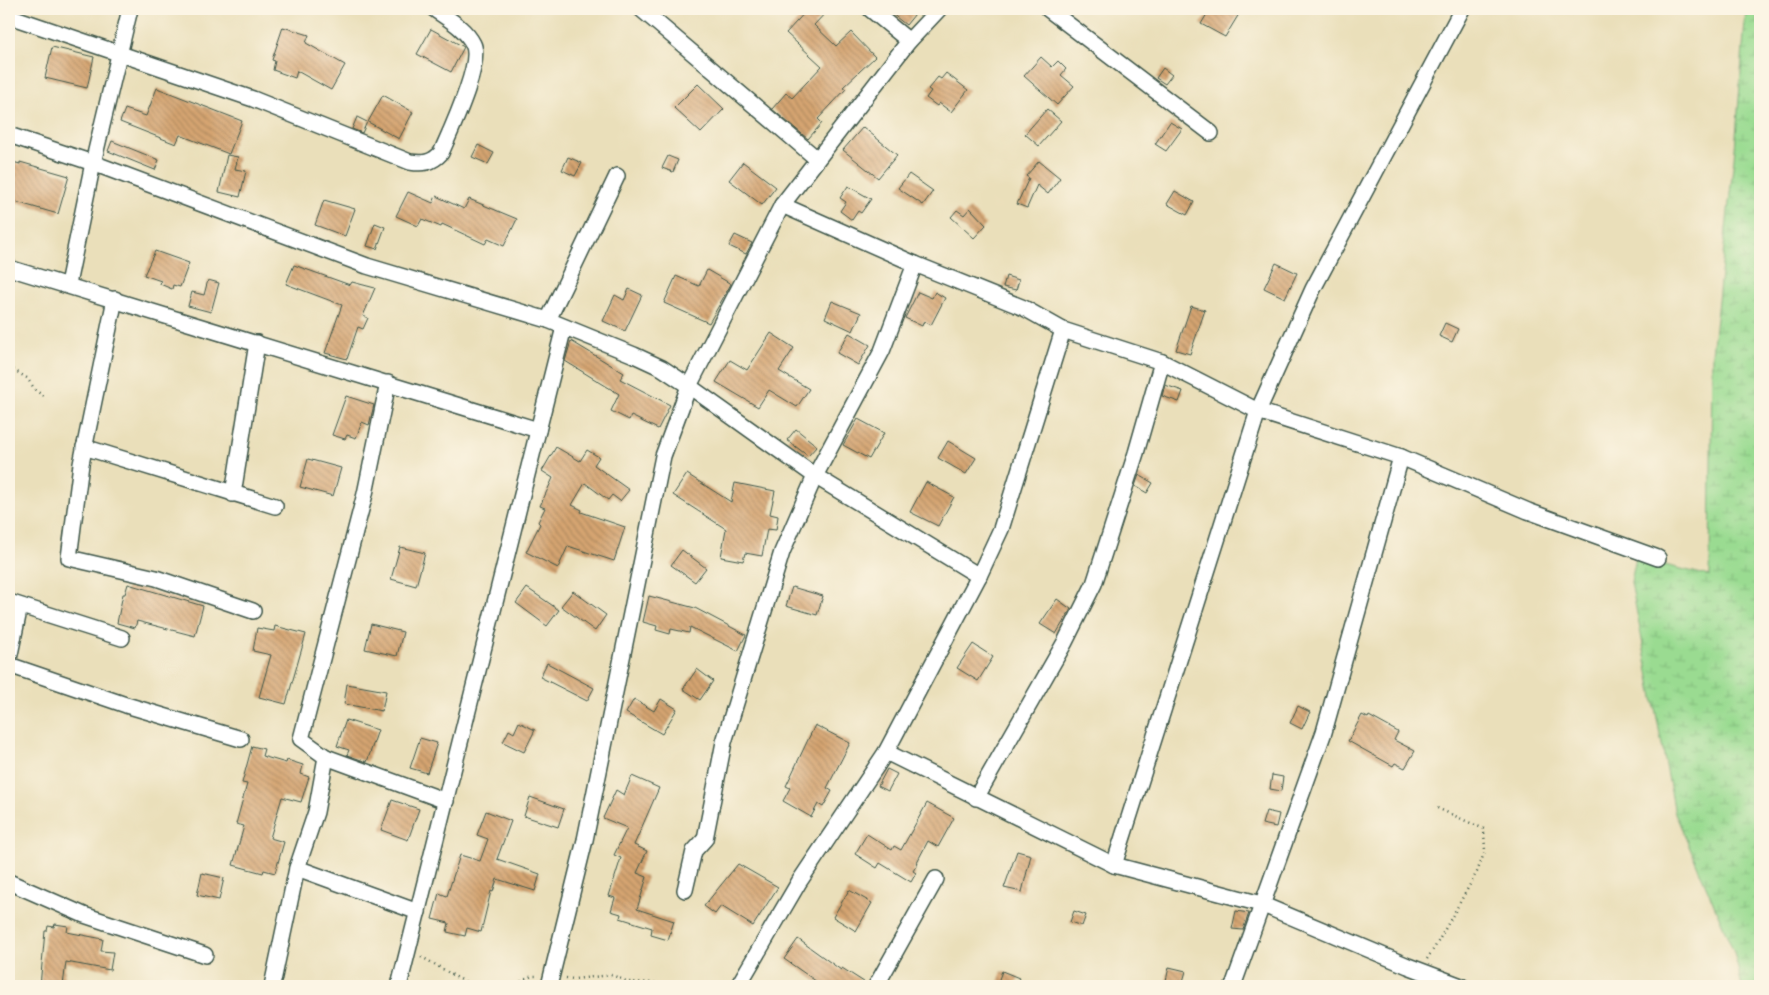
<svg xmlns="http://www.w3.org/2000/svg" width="1769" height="995" viewBox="0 0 1769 995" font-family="'Indie Flower',sans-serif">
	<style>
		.wetland { fill: url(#wetland-marsh); stroke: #5c8c62 }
		.building { fill: url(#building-back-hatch) }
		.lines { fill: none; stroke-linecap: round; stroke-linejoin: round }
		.street-casing { stroke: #3d5548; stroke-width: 18 }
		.path { stroke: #3d5548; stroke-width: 2.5; stroke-dasharray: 1 4; stroke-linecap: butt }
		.street { stroke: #fff; stroke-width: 15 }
	</style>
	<defs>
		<pattern id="wetland-marsh" width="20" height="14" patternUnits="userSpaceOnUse" patternTransform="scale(1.25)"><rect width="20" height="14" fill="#9adb91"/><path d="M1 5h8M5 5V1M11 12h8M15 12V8" fill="none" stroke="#84bd7e"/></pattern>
		<pattern id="building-back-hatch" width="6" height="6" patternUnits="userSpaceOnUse" patternTransform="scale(1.25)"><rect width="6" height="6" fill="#d5a471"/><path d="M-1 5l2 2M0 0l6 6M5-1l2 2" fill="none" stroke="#ac875e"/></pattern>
	</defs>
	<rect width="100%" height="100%" fill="#fcf5e5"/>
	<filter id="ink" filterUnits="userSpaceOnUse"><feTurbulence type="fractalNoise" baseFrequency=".02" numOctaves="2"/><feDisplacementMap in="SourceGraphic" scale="10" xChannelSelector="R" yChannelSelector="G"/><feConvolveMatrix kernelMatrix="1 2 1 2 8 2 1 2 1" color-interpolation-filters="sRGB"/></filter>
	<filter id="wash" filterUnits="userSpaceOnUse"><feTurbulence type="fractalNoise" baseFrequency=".0096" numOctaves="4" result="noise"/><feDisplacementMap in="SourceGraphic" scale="20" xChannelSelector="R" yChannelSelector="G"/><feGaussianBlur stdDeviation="1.12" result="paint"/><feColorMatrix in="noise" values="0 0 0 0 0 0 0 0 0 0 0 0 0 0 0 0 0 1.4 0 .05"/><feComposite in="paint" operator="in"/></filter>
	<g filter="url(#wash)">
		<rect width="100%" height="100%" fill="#eadfba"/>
		<!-- wetland -->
		<path class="wetland" d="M1746 9H1760V986H1742L1734 952 1675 813 1631 582 1636 558 1710 576 1712 354 1735 149Z"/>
		<g id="blocks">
			<!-- building -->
			<g class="building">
				<path d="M808 9H829L814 25 836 46 851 32 875 57 843 87 846 89 818 119 822 123 808 139 772 109 786 93 792 98 822 66 786 33Z"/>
				<path d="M886 9H919L906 25Z"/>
				<path d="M1210 9H1242L1225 37 1201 24Z"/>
				<path d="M283 27 309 35 306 43 345 65 331 90 297 71 295 78 273 70 275 61 272 60Z"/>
				<path d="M431 29 464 47 451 72 417 54Z"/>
				<path d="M52 47 94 57 87 88 45 78Z"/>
				<path d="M1041 57 1052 67 1058 61 1066 69 1061 75 1074 86 1057 105 1024 76Z"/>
				<path d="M1163 68 1172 75 1165 84 1156 78Z"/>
				<path d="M946 73 968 90 951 112 939 103 937 106 926 98 931 91 928 89 938 77 941 79Z"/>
				<path d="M698 84 724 109 701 133 674 108Z"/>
				<path d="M157 88 242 121 229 154 180 135 176 144 120 122 125 109 146 116Z"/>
				<path d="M383 95 413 112 399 139 368 122Z"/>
				<path d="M1047 109 1061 121 1039 146 1025 134Z"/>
				<path d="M357 117 367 122 362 133 352 129Z"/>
				<path d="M1170 122 1182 129 1166 151 1155 144Z"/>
				<path d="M863 127 897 155 878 178 843 150Z"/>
				<path d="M112 141 159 160 155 170 108 151Z"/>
				<path d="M478 145 494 153 488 164 472 157Z"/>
				<path d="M227 155 238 157 235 169 246 171 240 197 219 192Z"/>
				<path d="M668 156 678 160 673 172 662 168Z"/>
				<path d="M568 157 582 163 575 176 562 170Z"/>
				<path d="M9 161 20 164V162L69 176 58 214 9 200Z"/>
				<path d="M1039 161 1060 178 1048 194 1037 185 1027 208 1017 204 1029 178 1026 176Z"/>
				<path d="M743 162 776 187 762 205 729 180Z"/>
				<path d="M909 174 933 191 923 205 898 188Z"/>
				<path d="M848 186 871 199 861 213 858 211 852 220 840 211 846 202 840 198Z"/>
				<path d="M1175 191 1194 202 1187 215 1167 204Z"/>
				<path d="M408 192 433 203 436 196 464 209 469 199 517 219 504 246 488 239 485 244 442 224 441 227 422 219 418 226 396 216Z"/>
				<path d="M324 200 355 209 345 236 315 225Z"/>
				<path d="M970 208 986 225 974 238 951 217 957 210 964 215Z"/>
				<path d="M375 223 385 227 377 249 367 246Z"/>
				<path d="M735 235 752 243 746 254 729 246Z"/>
				<path d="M155 251 189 263 180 287 173 285 172 289 160 284 161 281 144 275Z"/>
				<path d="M1276 263 1297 273 1285 298 1264 288Z"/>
				<path d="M294 265 350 285 352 282 375 288 363 316 368 318 363 329 358 327 347 359 325 353 342 305 286 284Z"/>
				<path d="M707 270 731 284 709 323 664 303 676 276 699 286Z"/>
				<path d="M1006 276 1019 280 1016 290 1003 287Z"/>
				<path d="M208 280 219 283 211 312 188 306 192 292 204 295Z"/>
				<path d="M629 289 642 295 625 331 603 321 615 295 624 300Z"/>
				<path d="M918 292 932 298 935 292 945 298 931 325 924 321 922 326 905 318Z"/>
				<path d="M832 301 861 313 853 331 825 318Z"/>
				<path d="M1191 306 1205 310 1190 354 1176 350Z"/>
				<path d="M1445 323 1458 329 1452 342 1439 336Z"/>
				<path d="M771 333 794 348 779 371 809 389 797 407 769 390 758 407 716 382 730 360 747 370Z"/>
				<path d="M849 333 870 345 858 365 837 353Z"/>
				<path d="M571 341 624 373 620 379 670 405 658 429 631 416 629 420 611 411 619 394 565 361Z"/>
				<path d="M1165 385 1183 391 1179 402 1162 396Z"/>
				<path d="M346 396 374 405 369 425 362 422 356 438 347 435 345 439 332 435Z"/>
				<path d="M858 419 884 433 869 459 843 445Z"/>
				<path d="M796 429 817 446 808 456 787 440Z"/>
				<path d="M948 441 976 458 966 474 938 458Z"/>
				<path d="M556 447 580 461 587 450 599 457 594 465 629 490 620 501 612 495 608 500 585 483 572 505 582 510 581 512 625 527 614 561 568 546 558 568 526 552 540 524 538 522 545 508 540 506 553 478 542 471Z"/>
				<path d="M308 459 341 468 333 496 300 487Z"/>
				<path d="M687 474 731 502 735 483 775 491 770 514 778 516 776 530 767 529 762 556 745 553 743 561 721 557 726 529 673 495Z"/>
				<path d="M1139 475 1153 483 1147 493 1135 486Z"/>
				<path d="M926 482 954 497 938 526 910 512Z"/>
				<path d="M400 547 425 553 416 586 391 579Z"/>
				<path d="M682 550 706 568 695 582 671 565Z"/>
				<path d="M128 584 203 606 195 636 137 621 135 628 117 623 123 594H125Z"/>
				<path d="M792 587 823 596 817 615 786 606Z"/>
				<path d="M527 588 559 610 547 626 516 603Z"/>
				<path d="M573 591 606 615 595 631 561 606Z"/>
				<path d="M649 596 695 608 746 635 738 651 690 627 689 633 671 629 670 634 656 630 657 626 643 622Z"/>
				<path d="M1057 599 1071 609 1056 634 1040 624Z"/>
				<path d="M371 624 403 632 397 656 365 649Z"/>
				<path d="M275 626 306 634 286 704 259 697 271 655 253 651 257 628 274 631Z"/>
				<path d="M973 644 993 657 978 681 957 668Z"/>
				<path d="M547 663 594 688 587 701 540 677Z"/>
				<path d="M697 669 713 681 700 700 683 689Z"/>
				<path d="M347 684 386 691 382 711 344 704Z"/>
				<path d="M634 699 654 711 661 699 677 709 662 734 626 713Z"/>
				<path d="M1298 706 1310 712 1302 729 1290 723Z"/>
				<path d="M1362 715 1368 718 1369 716 1398 732 1394 740 1415 751 1405 768 1395 763 1393 766 1348 741Z"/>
				<path d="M346 720 378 730 367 762 347 755 349 750 337 746Z"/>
				<path d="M519 722 535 730 524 752 503 742 509 730 514 733Z"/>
				<path d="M815 725 850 743 827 788 832 791 823 807 818 804 811 817 783 801 790 788 786 786Z"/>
				<path d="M420 738 437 743 427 773 410 768Z"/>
				<path d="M252 746 264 749 262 756 286 763 287 760 303 765 301 774 309 777 301 802 282 797 270 838 284 842 275 873 264 870 263 873 233 865 244 826 236 824 247 784 242 783Z"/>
				<path d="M887 769 897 774 888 791 878 786Z"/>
				<path d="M1272 775 1283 777 1281 791 1270 789Z"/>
				<path d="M632 776 659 788 634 845 647 851 637 873 647 877 637 909 674 921 668 940 651 935 652 928 620 918 621 914 611 911 615 898 609 896 621 858 614 855 627 828 603 818 616 790 624 795Z"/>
				<path d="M530 797 564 809 558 827 524 816Z"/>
				<path d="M392 800 419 809 408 840 381 830Z"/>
				<path d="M927 803 954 818 938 847 928 841 917 862 918 863 913 871 916 873 911 882 880 863 877 868 855 854 867 834 892 850 894 846 901 850Z"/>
				<path d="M486 811 511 821 497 859 540 874 535 891 497 879 493 892 491 891 481 932 467 928 465 936 447 932 449 923 432 919 439 893 447 896 460 855 480 861 488 839 477 835Z"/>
				<path d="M1266 811 1279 814 1276 827 1262 824Z"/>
				<path d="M1017 851 1031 855 1022 892 1004 888Z"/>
				<path d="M738 864 778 887 753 926 721 906 715 914 704 906Z"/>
				<path d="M202 873 224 878 219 900 197 895Z"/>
				<path d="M849 890 872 903 856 931 833 917Z"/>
				<path d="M1074 911 1086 915 1082 926 1070 922Z"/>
				<path d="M1236 911 1249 913 1243 930 1232 929Z"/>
				<path d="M55 924 68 926 67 932 103 939 101 951 113 952 110 970 66 962 63 986H40L45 931H47L48 926 54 927Z"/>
				<path d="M798 939 841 970 842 968 867 984V986H823L784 959Z"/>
				<path d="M1169 967 1186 971 1182 985 1166 981Z"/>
				<path d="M1002 971 1019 978 1015 986 998 982Z"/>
			</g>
		</g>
	</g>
	<g filter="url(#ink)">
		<use href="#blocks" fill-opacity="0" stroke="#3d5548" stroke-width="1"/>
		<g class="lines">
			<!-- street casing -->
			<g class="street-casing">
				<g id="street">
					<path d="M641 9 817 159"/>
					<path d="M870 9 909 41"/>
					<path d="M1048 9 1211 133"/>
					<path d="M9 16 253 99 410 162C423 164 432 163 441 153 450 132 483 63 473 44 465 28 448 19 434 9"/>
					<path d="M9 135 93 163 367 266 548 320 634 355 662 368 689 386 815 476 979 576"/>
					<path d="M782 205 915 264 1024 308 1063 330 1162 362 1258 411 1401 457 1528 511 1658 558"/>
					<path d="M9 268 538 430"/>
					<path d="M68 284 93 163 130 9"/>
					<path d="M115 299 81 464 69 558 156 578 253 611"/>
					<path d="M548 320 617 176"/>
					<path d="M84 447 275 506"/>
					<path d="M233 494 257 343"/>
					<path d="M9 602 122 638"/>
					<path d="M9 659 20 606"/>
					<path d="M9 665 126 705 241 739"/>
					<path d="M886 752 1114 865 1261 904 1408 966 1461 986"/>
					<path d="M326 757 446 801"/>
					<path d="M976 798 1065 642 1094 584 1136 453 1162 362"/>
					<path d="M1114 865 1258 411 1313 289 1462 9"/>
					<path d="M297 868 418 912"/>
					<path d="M9 882 84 915 205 955"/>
					<path d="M685 890 694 851 705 839 724 742 782 552 815 476 882 351 915 264"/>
					<path d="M272 986 297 868 316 812 326 757 301 739 365 494 388 383"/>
					<path d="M399 986 564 327"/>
					<path d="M549 986 585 840 663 456 689 386 782 205 909 41 939 9"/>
					<path d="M738 986 799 882 886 752 979 576 1001 529 1063 330"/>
					<path d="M876 986 936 879"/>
					<path d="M1233 986 1324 732 1401 457"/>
				</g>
			</g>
			<!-- path -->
			<g class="path">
				<path d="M9 367 27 378 36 391 46 397"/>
				<path d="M421 957C440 966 456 979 475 986"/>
				<path d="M1427 959 1435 947 1477 872 1485 851 1484 829 1435 807"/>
				<path d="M566 978 574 979 612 975 628 982 659 983"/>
				<path d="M512 986 532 976H538"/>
			</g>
			<!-- street -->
			<use href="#street" class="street"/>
		</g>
	</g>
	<!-- margin -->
	<rect width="1769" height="995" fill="none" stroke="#fcf5e5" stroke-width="30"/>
</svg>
